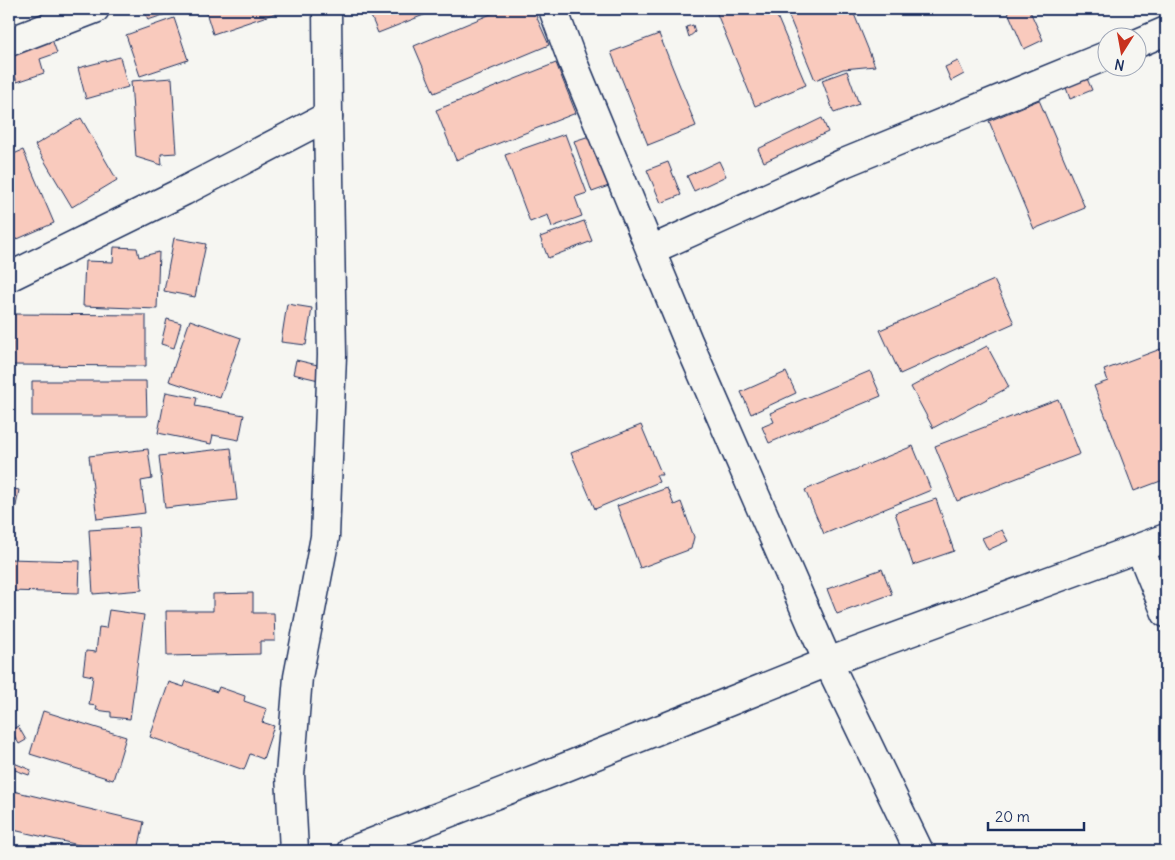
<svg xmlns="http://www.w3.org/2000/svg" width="1175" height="860" viewBox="0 0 1175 860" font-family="Delius,sans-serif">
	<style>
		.building { fill: #f9cabd; stroke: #1b2f5e }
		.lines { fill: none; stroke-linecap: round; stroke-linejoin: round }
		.street-casing { stroke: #1b2f5e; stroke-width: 31 }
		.street { stroke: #f6f6f2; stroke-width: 28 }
	</style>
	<rect width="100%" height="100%" fill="#f6f6f2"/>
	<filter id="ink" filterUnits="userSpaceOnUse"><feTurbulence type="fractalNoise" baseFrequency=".02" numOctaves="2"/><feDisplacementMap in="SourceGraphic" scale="10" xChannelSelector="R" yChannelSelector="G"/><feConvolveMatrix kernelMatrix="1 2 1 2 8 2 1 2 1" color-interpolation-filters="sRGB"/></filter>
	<g filter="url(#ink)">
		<!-- building -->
		<g class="building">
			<path d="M144 9H181L148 20Z"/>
			<path d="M205 9H288L213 34Z"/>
			<path d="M368 9H439L378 33Z"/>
			<path d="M503 9H533L549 45 434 93 414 46Z"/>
			<path d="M715 9H774L806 85 755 106Z"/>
			<path d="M786 9H852L875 66 843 69 815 80Z"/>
			<path d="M1015 9H1029L1043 40 1024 49 1008 12Z"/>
			<path d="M174 18 188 60 140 76 126 35Z"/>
			<path d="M693 25 695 32 689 37 686 27Z"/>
			<path d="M50 34 57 53 40 59 44 73 17 82 9 57V48Z"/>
			<path d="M659 34 696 126 648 145 611 52Z"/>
			<path d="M120 57 128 87 86 99 78 68Z"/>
			<path d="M958 61 964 74 951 81 945 67Z"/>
			<path d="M556 63 576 113 456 160 436 110Z"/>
			<path d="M847 71 859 104 834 113 822 80Z"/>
			<path d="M1085 74 1092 90 1070 99 1064 82Z"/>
			<path d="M172 78 177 153 161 154 162 165 136 157 131 81Z"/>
			<path d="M1039 100 1085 208 1034 229 989 121Z"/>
			<path d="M81 118 117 180 72 207 35 145Z"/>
			<path d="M822 118 828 132 764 162 758 149Z"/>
			<path d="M599 133 617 183 592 192 574 141Z"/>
			<path d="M565 134 587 193 575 197 582 216 552 227 548 215 530 222 505 155Z"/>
			<path d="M23 150 54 223 13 241 9 231V156Z"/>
			<path d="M719 161 726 176 694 191 687 176Z"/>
			<path d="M668 162 681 195 661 203 647 170Z"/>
			<path d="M584 221 592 241 548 258 540 237Z"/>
			<path d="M174 238 206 244 195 297 164 291Z"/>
			<path d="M114 247 137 248 139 257 159 252 157 309 83 306 85 261 113 262Z"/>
			<path d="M994 280 1014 323 900 374 880 330Z"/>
			<path d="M287 304 312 308 306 345 281 342Z"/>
			<path d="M13 314 146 315V366L12 365Z"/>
			<path d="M167 319 181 323 174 348 161 344Z"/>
			<path d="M190 320 241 338 220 398 169 381Z"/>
			<path d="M987 346 1009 387 933 428 911 387Z"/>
			<path d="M1166 347V479L1134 491 1094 386 1108 381 1104 370Z"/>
			<path d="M296 360 326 367 323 381 293 374Z"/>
			<path d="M870 371 881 396 769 443 762 427 774 422 770 413Z"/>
			<path d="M786 372 796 393 751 414 741 392Z"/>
			<path d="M32 381H146L147 416H32Z"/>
			<path d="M166 392 197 398 195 406 244 415 239 440 213 435 211 444 158 433Z"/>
			<path d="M1058 399 1080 454 957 501 935 446Z"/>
			<path d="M641 425 662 475H656L659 482 595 509 571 453Z"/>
			<path d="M913 446 931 490 824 534 805 490Z"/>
			<path d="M231 448 237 500 165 508 159 456Z"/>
			<path d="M148 449 152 479 141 481 145 513 97 519 89 456Z"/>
			<path d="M9 488 19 490 15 511 9 510Z"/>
			<path d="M667 488 674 505 681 502 694 537 691 549 640 568 617 506Z"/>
			<path d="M936 499 954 551 913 565 895 513Z"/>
			<path d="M138 527 142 590 93 594 89 530Z"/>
			<path d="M1002 530 1008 541 988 550 982 538Z"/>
			<path d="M9 559 80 561 79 593 9 591Z"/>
			<path d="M882 569 892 594 837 614 827 589Z"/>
			<path d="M253 593V613H274L275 641H260V654L167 656 166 611H213V594Z"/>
			<path d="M109 610 144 615 130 719 111 717V712L96 710 97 706 89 705 93 676 83 674 86 651 96 652 99 627 106 628Z"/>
			<path d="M186 681 217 692 219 687 245 696 244 701 267 709 262 722 274 726 263 759 250 754 244 770 150 737 169 682 184 687Z"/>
			<path d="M43 711 126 737 113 780 30 754Z"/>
			<path d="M18 726 26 740 19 744 11 730Z"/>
			<path d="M14 763 31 770 29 775 12 769Z"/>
			<path d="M9 790 144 822 138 851H105L9 829Z"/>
		</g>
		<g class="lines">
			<!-- street casing -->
			<g class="street-casing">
				<g id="street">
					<path d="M553 9 572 60 688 341 828 662 919 851"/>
					<path d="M9 42 95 9"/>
					<path d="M1138 43 1166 31"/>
					<path d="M651 250 844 163 1108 55"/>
					<path d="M9 277 184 191 328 116"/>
					<path d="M1140 549 1166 613"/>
					<path d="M294 851 290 775 298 677 325 537 332 355 328 116 327 9"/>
					<path d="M351 851 551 773 828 662 1166 538"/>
				</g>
			</g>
			<!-- street -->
			<use href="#street" class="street"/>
		</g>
	</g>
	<!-- margin -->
	<rect width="1175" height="860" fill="none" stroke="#f6f6f2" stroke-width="30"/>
	<rect x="15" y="15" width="1145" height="830" fill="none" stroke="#1b2f5e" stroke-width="2" filter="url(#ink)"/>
	<!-- north arrow -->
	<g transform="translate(1122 52) rotate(191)"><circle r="24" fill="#f6f6f2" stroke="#9ea6b7"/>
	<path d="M0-4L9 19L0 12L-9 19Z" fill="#c8321e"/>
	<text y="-8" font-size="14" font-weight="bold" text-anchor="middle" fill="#1b2f5e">N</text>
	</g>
	<!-- scale -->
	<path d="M988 822v8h96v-8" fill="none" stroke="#1b2f5e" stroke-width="2.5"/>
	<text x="995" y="822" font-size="15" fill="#1b2f5e" stroke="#f6f6f2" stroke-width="4" paint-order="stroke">20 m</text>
</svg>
